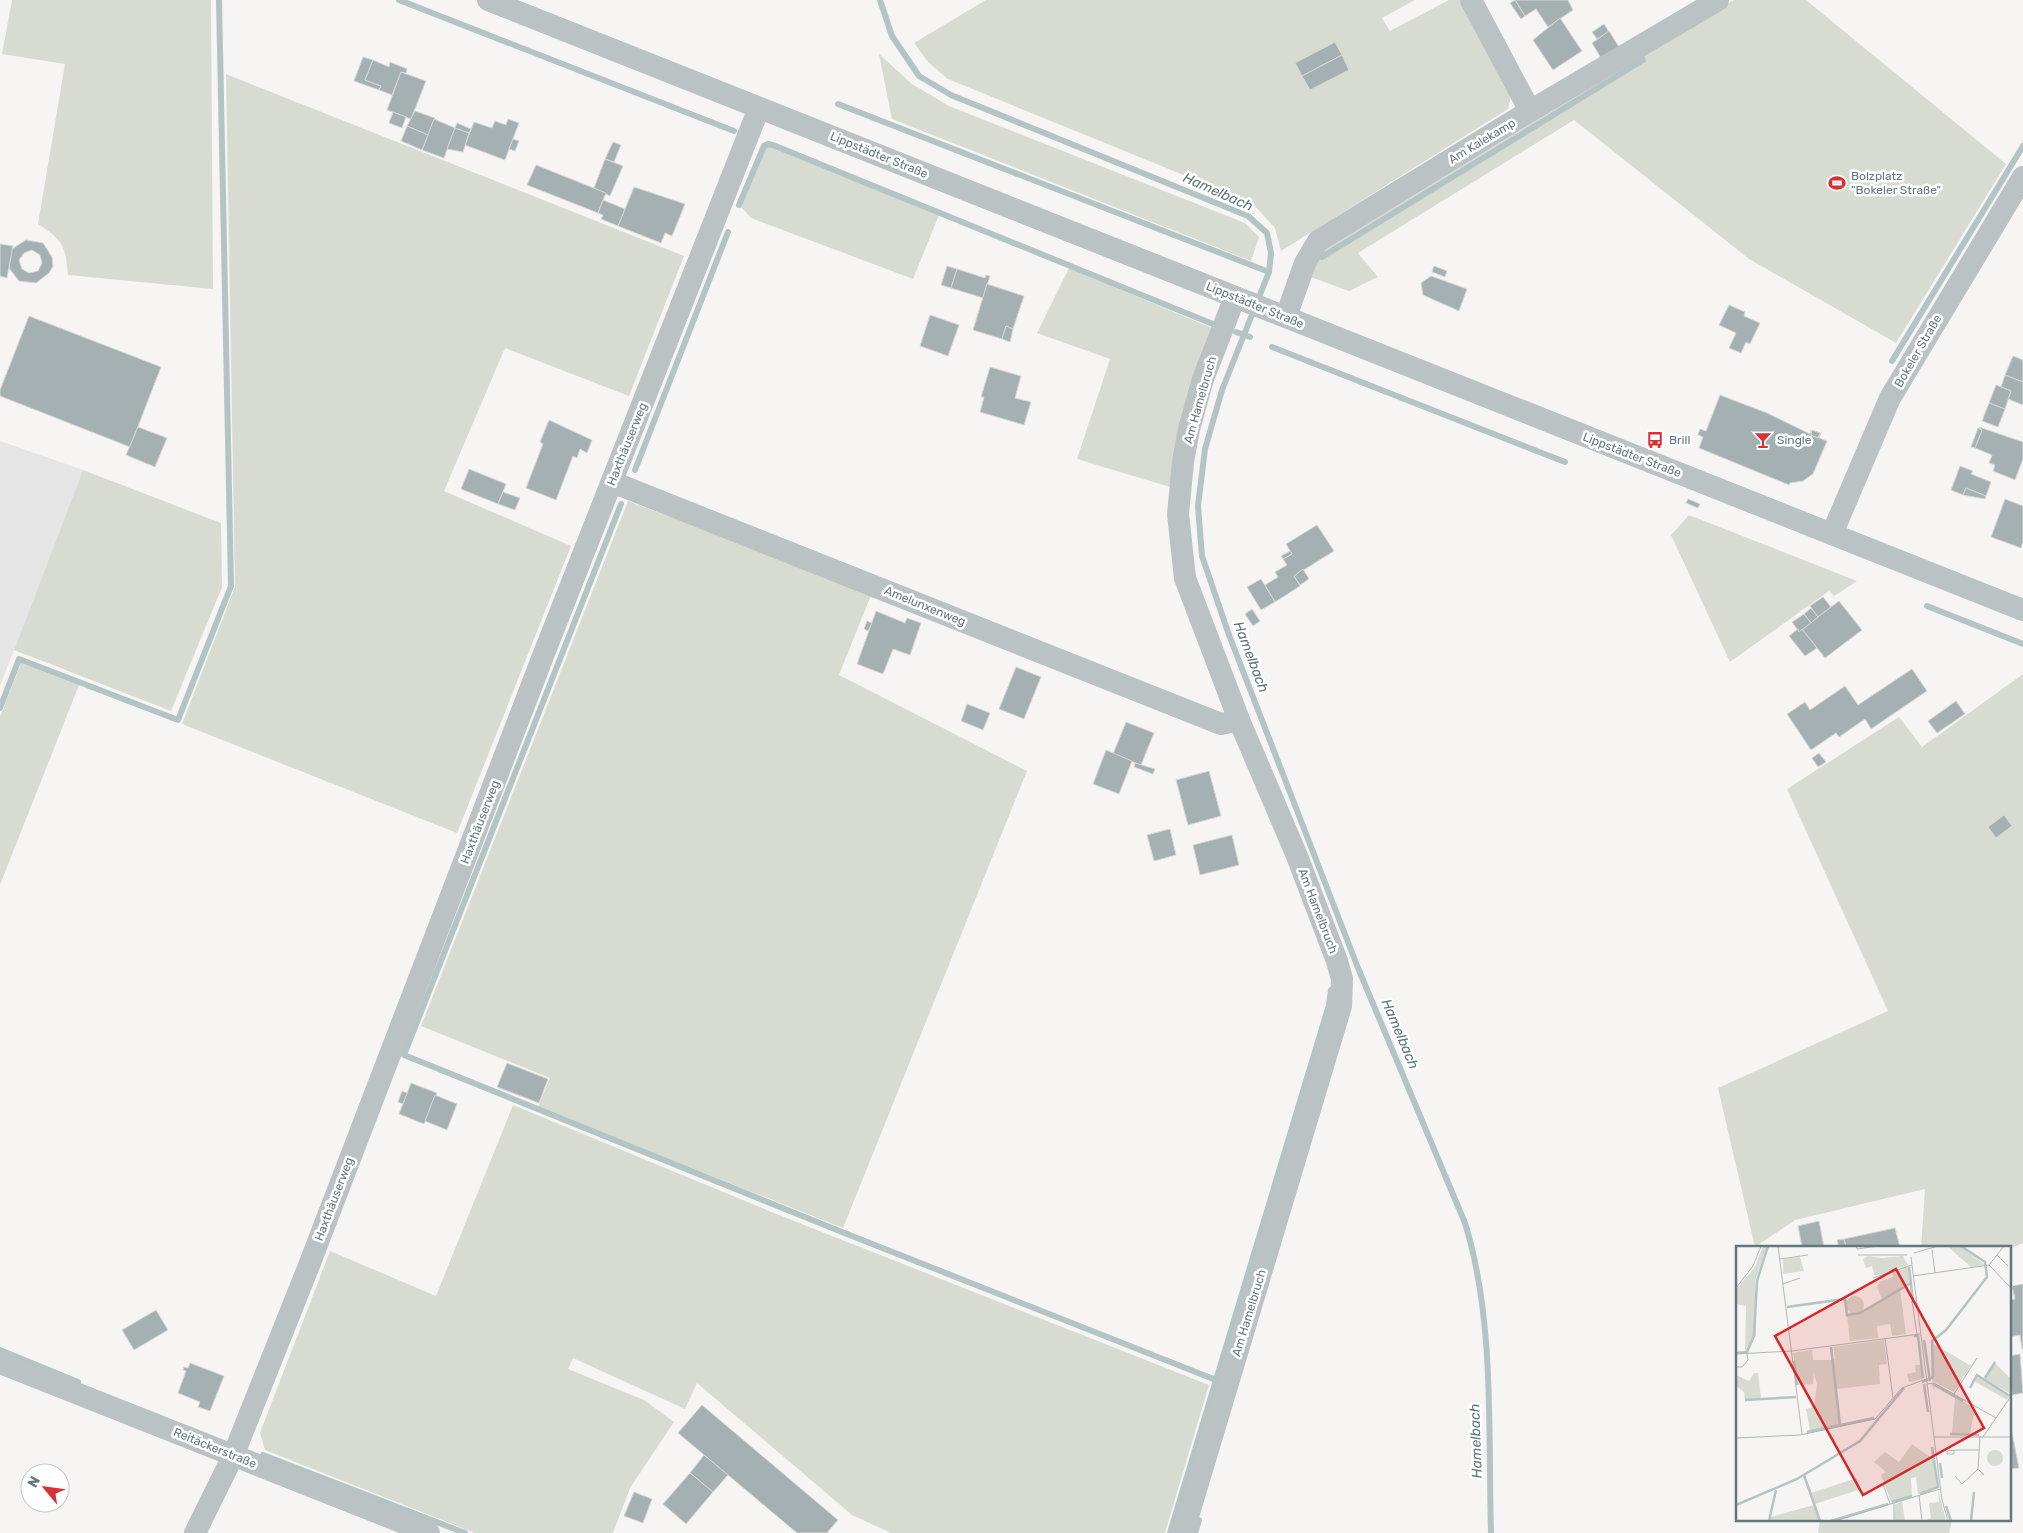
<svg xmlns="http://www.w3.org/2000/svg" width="2023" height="1533" viewBox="0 0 2023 1533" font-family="Rubik,sans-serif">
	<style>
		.built { fill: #e4e5e4 }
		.green { fill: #d7dbd2 }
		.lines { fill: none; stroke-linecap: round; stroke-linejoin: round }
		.stream { stroke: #b4c4c5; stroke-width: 6 }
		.building { fill: #a5b0b2; stroke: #d8d7d6; fill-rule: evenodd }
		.minor { stroke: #bbc2c3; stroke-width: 22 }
		.labels { text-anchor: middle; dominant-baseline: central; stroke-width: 5; stroke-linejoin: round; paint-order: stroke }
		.street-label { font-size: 12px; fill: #63787c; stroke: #fff }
		.poi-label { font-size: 12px; fill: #63787c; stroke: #fff; text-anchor: start }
		.water-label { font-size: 14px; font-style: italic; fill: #5e7778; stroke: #fff }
		.inset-river { fill: none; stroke: #b4c4c5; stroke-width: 2.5 }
		.inset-road { fill: none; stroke: #aeb8b8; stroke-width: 1 }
		.view { fill: #d62828; fill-opacity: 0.15; stroke: #d62828; stroke-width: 2.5 }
		.inset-edge { fill: none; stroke: #63787c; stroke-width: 2.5 }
	</style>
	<rect width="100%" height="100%" fill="#f6f5f3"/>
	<!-- built -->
	<path class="built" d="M0 441 83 470 0 686Z"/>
	<!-- green -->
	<g class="green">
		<path d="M12 0H211L213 289 68 275C65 245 64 241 38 224L65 64 2 54Z"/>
		<path d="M986 0H1415L1382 18 1390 31 1449 0H1460L1511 97 1508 109 1281 251 1275 228 1252 203 948 79 928 62 914 43Z"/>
		<path d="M1734 0H1806L2006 164 1896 343 1749 259 1574 120 1358 253 1378 277 1349 291 1308 276 1325 244Z"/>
		<path d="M879 54 912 84 949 106 1245 223 1259 237 1251 261 892 119Z"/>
		<path d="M226 74 684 256 629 396 505 348 444 491 571 546 457 833 182 724 235 587Z"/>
		<path d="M769 146 939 215 913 279 751 218 741 207 766 147Z"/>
		<path d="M1069 268 1212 328 1170 487 1077 459 1110 359 1037 333Z"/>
		<path d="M83 470 221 523 222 587 171 711 14 650Z"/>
		<path d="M628 501 872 593 839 675 1027 771 843 1228 538 1107 550 1078 421 1026Z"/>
		<path d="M1689 515 1857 581 1834 596 1829 591 1730 662 1671 535Z"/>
		<path d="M21 663 79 685 0 885V717Z"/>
		<path d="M2023 674V1243L2009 1249V1247H1921L1925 1189 1795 1220 1755 1247 1718 1088 1888 1011 1787 789 1899 717 1922 747Z"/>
		<path d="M513 1105 774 1213 1209 1385 1165 1533H891L852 1515 697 1383 685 1409 573 1358 568 1369 644 1400 674 1422 630 1488 613 1533H475L265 1450 260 1433 330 1251 436 1296Z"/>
		<path d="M1820 1519H1939L1952 1521 1949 1533H1818Z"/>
	</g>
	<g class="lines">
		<!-- stream -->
		<g class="stream">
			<path d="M399 0 734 131"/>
			<path d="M880 0 892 36 919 76 951 95 1248 216 1267 233 1271 253 1269 272 1222 390 1205 449 1198 506 1202 556 1229 635 1358 968 1465 1223C1495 1320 1488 1432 1491 1533"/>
			<path d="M838 104 1269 272"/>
			<path d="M739 205 764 146 768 144 773 145 1213 324"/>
			<path d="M1322 257 1643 60"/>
			<path d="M1236 332 1250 337"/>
			<path d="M1272 347 1565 462"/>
			<path d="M1892 361 2023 146"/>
			<path d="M635 470 728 232"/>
			<path d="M621 504 404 1055 842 1232 1216 1380"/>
			<path d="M1927 606 2023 644"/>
			<path d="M0 708 19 659 178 720 231 586 219 0"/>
			<path d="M0 1350 78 1382"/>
			<path d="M263 1455 465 1533"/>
			<path d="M1170 1533 1329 1005 1331 990"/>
			<path d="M1195 1533 1199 1520"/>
		</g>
	</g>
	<!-- building -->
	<g class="building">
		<path d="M1515 0H1568L1573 10 1548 27 1536 9 1525 16Z"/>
		<path d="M1515 0 1525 16 1521 19 1510 3Z"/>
		<path d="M1560 18 1582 51 1553 70 1533 40Z"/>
		<path d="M1604 24 1609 32 1597 39 1592 32Z"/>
		<path d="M1609 31 1619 47 1601 58 1592 43Z"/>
		<path d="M1335 42 1342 55 1302 76 1295 63Z"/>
		<path d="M1342 55 1349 70 1310 90 1302 76Z"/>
		<path d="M363 57 373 60 365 80 381 86 379 90 354 81Z"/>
		<path d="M373 60 389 67 390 62 407 69 406 73 401 72 392 95 379 90 381 86 365 80Z"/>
		<path d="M401 72 426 81 411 119 387 110Z"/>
		<path d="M415 111 435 118 428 135 407 126Z"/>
		<path d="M393 112 406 117 402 128 389 123Z"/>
		<path d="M434 119 455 128 444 158 422 150Z"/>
		<path d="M508 119 519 123 505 160 465 145 474 122 492 128 495 121 506 125Z"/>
		<path d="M457 123 471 129 469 133 455 128Z"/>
		<path d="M407 126 428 135 422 150 401 141Z"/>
		<path d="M455 128 469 133 463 152 447 149Z"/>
		<path d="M513 139 519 141 515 151 509 149Z"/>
		<path d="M613 142 621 145 614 162 605 159Z"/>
		<path d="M605 159 623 166 610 196 594 188Z"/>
		<path d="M536 165 606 193 598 213 527 185Z"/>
		<path d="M634 187 685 204 672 236 665 233 661 243 618 226Z"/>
		<path d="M603 200 625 209 618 226 601 219 603 215 598 213Z"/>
		<path d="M26 240 43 243 52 257 53 266 49 273 36 283 19 281 9 268 12 249ZM32 250 40 255 42 263 38 271 29 273 22 269 19 260 24 253Z"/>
		<path d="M0 244 13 246 7 278 0 276Z"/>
		<path d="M947 266 957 269 951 288 941 285Z"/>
		<path d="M1434 266 1447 271 1445 277 1432 272Z"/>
		<path d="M957 269 985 278 986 275 990 276 983 298 951 288Z"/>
		<path d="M1431 276 1467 289 1459 311 1423 295 1421 283Z"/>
		<path d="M987 284 1024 296 1013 329 1006 326 1002 339 973 330Z"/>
		<path d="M1729 305 1745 312 1744 316 1760 323 1750 344 1746 342 1741 353 1729 348 1736 333 1719 325Z"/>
		<path d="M930 315 959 325 948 356 920 346Z"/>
		<path d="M29 316 161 367 130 447 0 396V390Z"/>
		<path d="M1006 326 1013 329 1010 342 1002 339Z"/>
		<path d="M2013 356 2023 360V382L2005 375Z"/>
		<path d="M990 367 1021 376 1015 398 1031 402 1024 425 980 412 984 397H981Z"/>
		<path d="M2005 375 2023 382V405L2008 399 2011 391 2001 387Z"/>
		<path d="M1996 385 2011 391 2005 409 1989 403Z"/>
		<path d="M1720 395 1767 413 1810 434 1811 430V435L1818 438 1821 433 1819 438 1827 441 1813 474 1803 481 1790 483 1789 485 1699 448 1703 437 1698 435 1700 429 1706 431Z"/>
		<path d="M1989 403 2005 409 1998 427 1982 421Z"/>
		<path d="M549 420 592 440 587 453 580 449 577 458 573 456 556 500 526 488 543 444 540 442Z"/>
		<path d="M138 427 167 438 155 467 126 455Z"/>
		<path d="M1979 427 2023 442V459L2015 480 1993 471 1995 465 1989 463 1992 455 1975 448 1982 430Z"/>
		<path d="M1978 428 1982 430 1975 448 1971 447Z"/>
		<path d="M1812 430 1820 433 1818 438 1811 435Z"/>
		<path d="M1960 466 1973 471 1971 474 1991 482 1986 496 1966 488 1963 495 1951 490Z"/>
		<path d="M469 469 506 484 498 504 461 489Z"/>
		<path d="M1966 488 1986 496 1985 499 1963 495Z"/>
		<path d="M503 492 520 498 515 510 498 504Z"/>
		<path d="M1688 499 1700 504 1698 508 1686 503Z"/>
		<path d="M2005 499 2023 506V542L2021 548 1991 537Z"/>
		<path d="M1317 525 1334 551 1294 576 1300 586 1275 602 1265 585 1278 577 1275 572 1287 565 1283 559 1292 554 1286 544Z"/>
		<path d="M1290 551 1292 554 1283 559 1281 556Z"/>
		<path d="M1303 569 1309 579 1300 585 1294 576Z"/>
		<path d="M1261 579 1275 602 1261 610 1247 587Z"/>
		<path d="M1823 597 1831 607 1818 617 1810 606Z"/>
		<path d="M1839 601 1862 630 1825 658 1802 629Z"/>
		<path d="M1811 608 1818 617 1811 623 1804 614Z"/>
		<path d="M1252 609 1260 621 1253 626 1245 614Z"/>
		<path d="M876 611 905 623 907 618 921 623 910 655 893 649 883 674 857 664Z"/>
		<path d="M1804 614 1811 623 1799 632 1792 622Z"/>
		<path d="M867 621 872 623 868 631 864 629Z"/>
		<path d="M1798 629 1799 632 1802 629 1817 648 1805 656 1789 636Z"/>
		<path d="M1016 667 1041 677 1024 719 999 709Z"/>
		<path d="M1912 669 1927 691 1871 729 1865 719 1839 737 1836 733 1811 750 1787 714 1805 702 1810 710 1845 686 1858 705Z"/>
		<path d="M1956 701 1965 714 1937 733 1928 721Z"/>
		<path d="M967 704 990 713 983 730 961 721Z"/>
		<path d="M1126 722 1154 733 1141 765 1113 754Z"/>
		<path d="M1106 750 1132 761 1119 794 1093 784Z"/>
		<path d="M1819 753 1826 762 1818 767 1812 758Z"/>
		<path d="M1135 763 1155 769 1153 774 1134 767Z"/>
		<path d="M1209 771 1221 816 1188 825 1176 780Z"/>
		<path d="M2004 815 2012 826 1996 838 1988 827Z"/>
		<path d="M1170 829 1176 855 1154 861 1147 835Z"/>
		<path d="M1232 835 1239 865 1200 875 1193 845Z"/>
		<path d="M507 1063 548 1079 539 1103 497 1087Z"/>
		<path d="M411 1083 437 1093 424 1124 399 1114Z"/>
		<path d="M402 1091 407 1093 403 1104 398 1102Z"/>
		<path d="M435 1095 457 1104 447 1130 425 1121Z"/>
		<path d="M1819 1221 1824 1247H1802L1798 1226Z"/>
		<path d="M1895 1228 1900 1247H1846L1844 1239Z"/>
		<path d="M1844 1239 1846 1247H1839L1837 1240Z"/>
		<path d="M2023 1284V1348L2022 1349 2020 1335 2009 1337V1300L2015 1299 2012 1286Z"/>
		<path d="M156 1310 168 1330 134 1350 122 1330Z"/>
		<path d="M2020 1354 2023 1393 2012 1395 2009 1356Z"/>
		<path d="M190 1363 224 1376 210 1411 198 1407 200 1402 178 1393 186 1371 183 1370 184 1367 188 1368Z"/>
		<path d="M702 1405 838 1520 827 1533H797L678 1433Z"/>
		<path d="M2009 1418 2019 1468 2009 1469Z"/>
		<path d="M704 1455 728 1475 713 1492 690 1473Z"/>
		<path d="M690 1473 713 1492 686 1524 663 1504Z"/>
		<path d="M634 1492 652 1499 643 1523 624 1516Z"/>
	</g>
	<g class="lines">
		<!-- minor -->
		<g class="minor">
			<path d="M488 0 2023 610"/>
			<path d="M1471 0 1530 111"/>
			<path d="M1286 317 1305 263 1318 241 1530 111 1718 0"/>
			<path d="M612 482 1221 724 1239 720"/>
			<path d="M1832 534 1890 398 2023 177"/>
			<path d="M0 1363 429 1533"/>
			<path d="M195 1533 233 1456 308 1268 543 656 759 108"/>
			<path d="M1183 1533 1341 1006 1342 979 1337 961 1297 856 1239 720 1185 578 1178 514 1183 462 1189 429 1203 379 1235 297"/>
		</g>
	</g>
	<!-- icons -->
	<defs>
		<g id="stadium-bare" transform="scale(1.35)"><path d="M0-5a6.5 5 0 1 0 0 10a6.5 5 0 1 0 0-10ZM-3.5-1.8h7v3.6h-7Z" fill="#d93033" stroke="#fff" stroke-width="2.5" paint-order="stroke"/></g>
		<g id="bus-bare" transform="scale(1.35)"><path d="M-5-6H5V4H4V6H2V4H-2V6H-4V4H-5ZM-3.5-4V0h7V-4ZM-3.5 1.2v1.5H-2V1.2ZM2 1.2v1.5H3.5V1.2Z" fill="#d93033" stroke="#fff" stroke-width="2.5" paint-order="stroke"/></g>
		<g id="bar-bare" transform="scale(1.35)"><path d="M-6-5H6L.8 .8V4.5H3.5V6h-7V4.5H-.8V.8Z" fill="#d93033" stroke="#fff" stroke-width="2.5" paint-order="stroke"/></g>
	</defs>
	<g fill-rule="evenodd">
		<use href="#stadium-bare" x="1837" y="183"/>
		<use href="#bus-bare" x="1655" y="440"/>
		<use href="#bar-bare" x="1763" y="440"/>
	</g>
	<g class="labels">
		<!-- street labels -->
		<g class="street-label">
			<text transform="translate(1482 141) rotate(-31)">Am Kalekamp</text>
			<text transform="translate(879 155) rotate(22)">Lippstädter Straße</text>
			<text transform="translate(1255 305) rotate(22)">Lippstädter Straße</text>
			<text transform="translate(1918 351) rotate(-60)">Bokeler Straße</text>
			<text transform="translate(1200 400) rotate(-74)">Am Hamelbruch</text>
			<text transform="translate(627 444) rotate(-68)">Haxthäuserweg</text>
			<text transform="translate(1632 455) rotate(21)">Lippstädter Straße</text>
			<text transform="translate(925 606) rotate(22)">Amelunxenweg</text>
			<text transform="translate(480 822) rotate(-69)">Haxthäuserweg</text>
			<text transform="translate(1318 911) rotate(69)">Am Hamelbruch</text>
			<text transform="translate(334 1199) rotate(-69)">Haxthäuserweg</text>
			<text transform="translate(1249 1313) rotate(-73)">Am Hamelbruch</text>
			<text transform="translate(215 1448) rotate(22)">Reitäckerstraße</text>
		</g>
		<!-- poi labels -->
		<g class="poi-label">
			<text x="1851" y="176">Bolzplatz<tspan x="1851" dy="14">"Bokeler Straße"</tspan></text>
			<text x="1669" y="440">Brill</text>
			<text x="1777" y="440">Single</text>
		</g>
		<!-- water labels -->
		<g class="water-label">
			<text transform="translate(1218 192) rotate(24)">Hamelbach</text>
			<text transform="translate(1251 657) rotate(69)">Hamelbach</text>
			<text transform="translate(1400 1034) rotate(67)">Hamelbach</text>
			<text transform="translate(1476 1441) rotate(-92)">Hamelbach</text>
		</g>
	</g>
	<!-- overview -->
	<g transform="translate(1736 1246)">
		<rect width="275" height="275" fill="#f6f5f3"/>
		<path d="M27 0H31L19 35 20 89 12 105 9 106 10 60 0 58V44L19 21ZM211 0H224L249 19 235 21ZM132 10 146 12 167 10 172 19 139 30 136 20 130 22 127 13ZM64 11 68 25 47 28V13ZM172 20 174 37 146 53 141 41 144 36 157 31 156 26ZM164 44 170 88 156 90 154 78 141 80 142 92 114 95 111 69 124 67ZM110 59a9 9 0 1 1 18 0a9 9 0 1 1-18 0ZM148 94 151 118 143 119 144 138 100 143 96 117 104 179 74 185 70 163 78 161 81 139 78 127 77 138 62 139 57 107 76 104 77 114H96L99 113 97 101ZM196 97 235 120 224 136 218 133 224 138 218 146 196 135ZM259 117 275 133V148L249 133ZM179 119H185L187 133 173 136 171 128 180 126ZM18 127H22L25 152 9 154 8 146 0 140V129L13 135ZM241 129 274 149 271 154 238 135ZM195 138 239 162 234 188 216 187 219 152 199 141 198 144ZM176 198 197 213 201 241 182 248 180 231 175 232 176 249 155 256 145 229 150 226 138 216 149 206 163 216ZM251 212a8 8 0 1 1 16 0a8 8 0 1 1-16 0ZM121 232 125 243 79 258 75 247ZM202 244 210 275H187L195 272 193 257 203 256ZM166 255 169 275H158L159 259ZM78 259 83 275H34L35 271Z" fill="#d7dbd2"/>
		<path class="inset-river" d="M175 38 177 56M51 61 109 53 111 69 124 67 175 37 173 21M178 90H182L187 132M188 94 194 135M95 101 104 179M0 107 11 106 18 90 21 35 32 0M58 115 61 139M249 132 259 116M186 136 197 131 196 95 210 84 251 31 249 16 225 0M188 138 192 166M197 138 227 155M234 142 241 129 274 150M9 154 60 151M71 186 138 172M214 188 243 189M204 217 206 232M68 229 84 275M184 248 202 241 196 201M156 256 176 250M0 259 61 233 124 195 168 142M210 260 215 275M33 275 40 244M95 275 152 258M235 275 238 246"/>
		<path class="inset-road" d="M42 0 66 188M120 0 121 3 142 0M196 4 199 27M178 7 202 0M122 9H171M261 9 272 20M175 11 206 254 212 275M44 13 72 9M253 19 275 42M177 30 253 19 268 0M137 32 176 19M47 38 64 32M0 42 17 20 25 0M176 55 181 88M149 92 157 152M0 108 56 105 184 88M0 121H6L12 114 11 108M191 138 198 137 260 172M218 148 241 112M244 190 242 223 248 229M198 191H275M247 191 275 150M0 192 64 189 139 173 166 142 190 133M218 204V208H211V205L218 204H244M219 230 226 238 242 223M147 238 154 258M183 249 186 275M99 275 204 243M158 275V257"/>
		<path class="view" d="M160 23 248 182 127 249 39 90Z"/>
		<rect width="275" height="275" class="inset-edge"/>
	</g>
	<!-- north arrow -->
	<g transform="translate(45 1488) rotate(299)"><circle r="24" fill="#ffffff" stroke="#c1c9cb"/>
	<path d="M0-4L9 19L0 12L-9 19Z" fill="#d93033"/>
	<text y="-8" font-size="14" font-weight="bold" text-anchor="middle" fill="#63787c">N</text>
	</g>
</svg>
